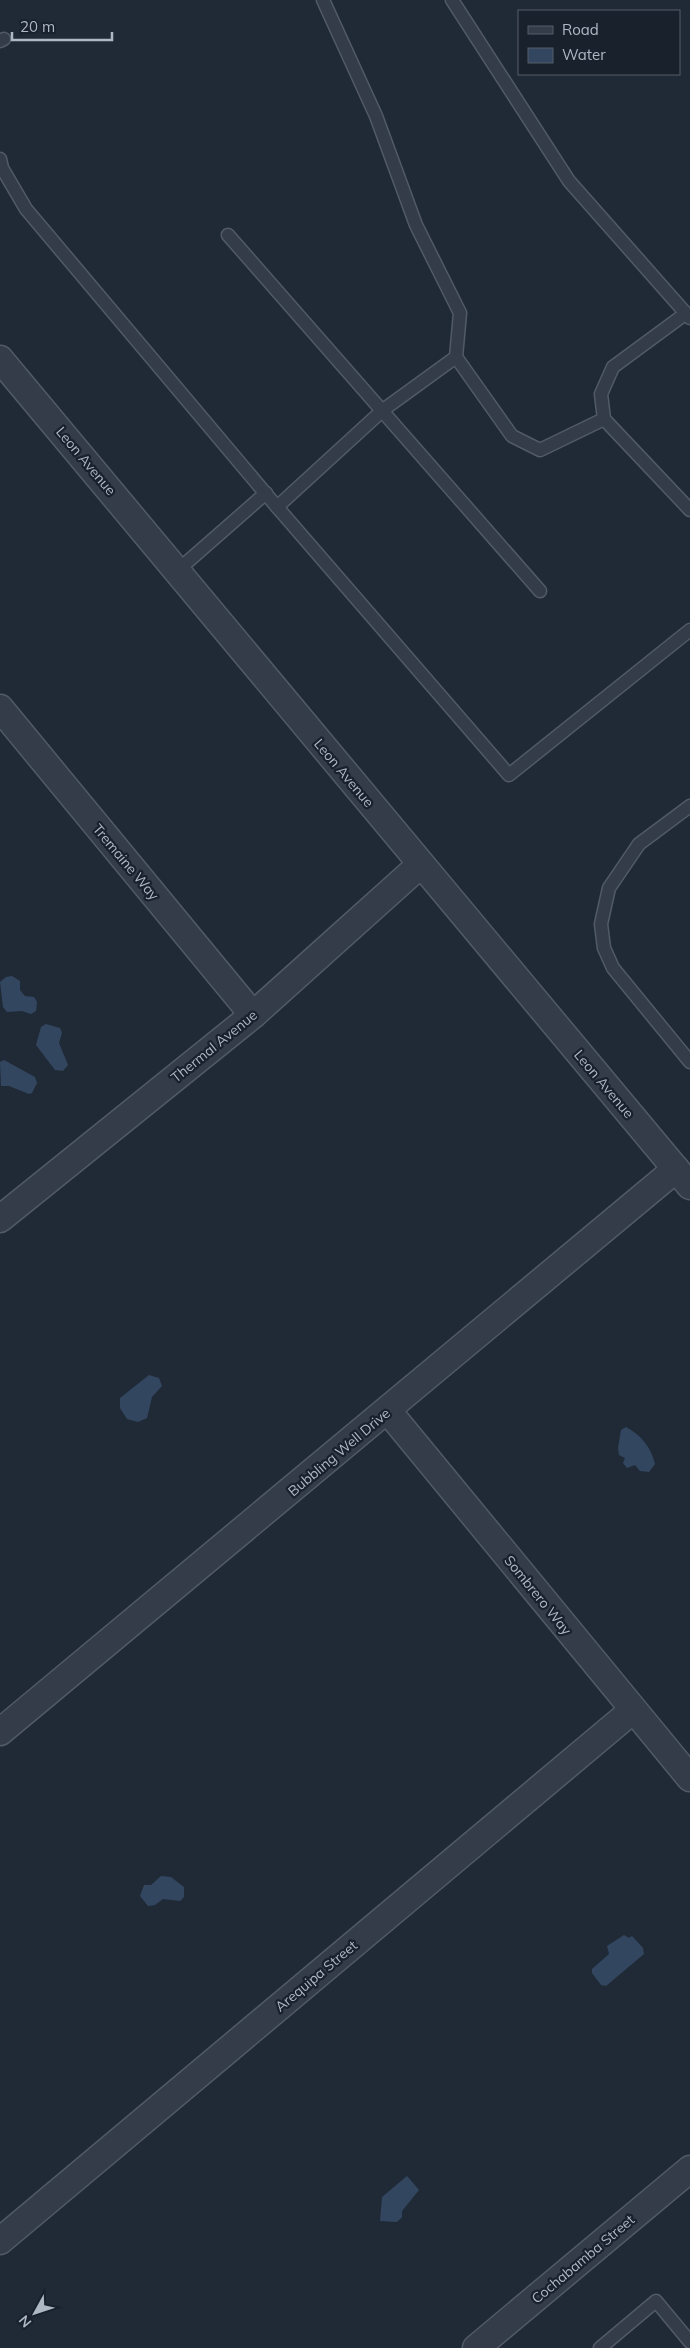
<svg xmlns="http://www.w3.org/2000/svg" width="690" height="2348" viewBox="0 0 690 2348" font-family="Mulish,sans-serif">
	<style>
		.water { fill: #33465f }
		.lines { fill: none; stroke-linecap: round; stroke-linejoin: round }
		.service-casing { stroke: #515a65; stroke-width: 15 }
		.minor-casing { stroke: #515a65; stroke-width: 29 }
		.service { stroke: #333c48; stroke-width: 12 }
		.minor { stroke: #333c48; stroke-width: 26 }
		.labels { text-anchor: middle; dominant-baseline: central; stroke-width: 4.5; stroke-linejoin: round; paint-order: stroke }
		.street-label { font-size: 14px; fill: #aeb7c4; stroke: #19212c }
	</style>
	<rect width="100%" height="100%" fill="#202a37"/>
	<!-- water -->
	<g class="water">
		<path d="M12 976 20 981V990L25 996 34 997 37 1002 36 1011 31 1014 22 1011 7 1012 3 1007 0 982 6 977Z"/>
		<path d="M46 1024 60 1028 62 1033 59 1043 68 1065 63 1071 55 1070 36 1045 41 1027Z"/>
		<path d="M4 1060 35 1077 37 1083 32 1093 29 1094 9 1086H1L0 1062Z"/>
		<path d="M149 1375 159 1378 162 1386 152 1397 147 1418 138 1422 127 1419 120 1408V1398Z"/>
		<path d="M626 1427C641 1435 651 1447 655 1464L649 1472 640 1471 635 1465 627 1468 623 1463 625 1458 619 1455 618 1448 621 1430Z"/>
		<path d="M161 1876 171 1877 184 1887V1897L180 1901 163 1899 155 1905 148 1906 140 1896 144 1885H151Z"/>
		<path d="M624 1935 629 1938 632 1936 643 1948 644 1954 606 1986 601 1985 592 1973V1969L609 1954 607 1946Z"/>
		<path d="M407 2176 419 2190 402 2211V2217L397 2222 380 2221 382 2197Z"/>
	</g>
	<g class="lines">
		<!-- service casing -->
		<g class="service-casing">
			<g id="service">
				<path d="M323 0 376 116 416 225 460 313 456 357"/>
				<path d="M452 0 569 181 690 318"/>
				<path d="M0 41 4 39"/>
				<path d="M0 159 2 168 26 209 277 507 509 775 690 630"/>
				<path d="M228 235 540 591"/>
				<path d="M685 314 613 367 601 394 604 419 690 510"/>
				<path d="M277 507 383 410 456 357 512 436 540 450 604 419"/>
				<path d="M177 571 266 493"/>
				<path d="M690 806 639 844 609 888 601 924 604 948 613 968 690 1062"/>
				<path d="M600 2348 656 2301 690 2342"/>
			</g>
		</g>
		<!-- minor casing -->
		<g class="minor-casing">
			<g id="minor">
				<path d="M0 359 690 1186"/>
				<path d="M0 708 253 1015"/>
				<path d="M0 1219 253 1015 420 865"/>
				<path d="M388 1411 690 1778"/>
				<path d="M0 1732 676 1169"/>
				<path d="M0 2241 633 1710"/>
				<path d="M476 2348 690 2169"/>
			</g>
		</g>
		<!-- service -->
		<use href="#service" class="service"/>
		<!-- minor -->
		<use href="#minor" class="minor"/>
	</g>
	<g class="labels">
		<!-- street labels -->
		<g class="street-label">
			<text transform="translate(86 461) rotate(50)">Leon Avenue</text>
			<text transform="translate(344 773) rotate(50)">Leon Avenue</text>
			<text transform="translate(126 862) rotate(50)">Tremaine Way</text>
			<text transform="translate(214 1046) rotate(-39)">Thermal Avenue</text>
			<text transform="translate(604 1084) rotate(50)">Leon Avenue</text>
			<text transform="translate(339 1452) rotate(-40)">Bubbling Well Drive</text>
			<text transform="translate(538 1595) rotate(51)">Sombrero Way</text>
			<text transform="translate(316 1976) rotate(-40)">Arequipa Street</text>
			<text transform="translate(583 2259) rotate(-40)">Cochabamba Street</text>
		</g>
	</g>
	<!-- legend -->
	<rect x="518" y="10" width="162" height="65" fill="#19212c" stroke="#555d69"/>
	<rect x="528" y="26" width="25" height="8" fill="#333c48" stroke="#555d69"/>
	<text x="562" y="35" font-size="15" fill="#aeb7c4">Road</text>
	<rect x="528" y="48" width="25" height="15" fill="#33465f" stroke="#555d69"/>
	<text x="562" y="60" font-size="15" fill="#aeb7c4">Water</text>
	<!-- north arrow -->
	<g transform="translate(35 2313) rotate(230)" stroke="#19212c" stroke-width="4" paint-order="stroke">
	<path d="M0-4L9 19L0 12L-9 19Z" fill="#aeb7c4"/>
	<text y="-8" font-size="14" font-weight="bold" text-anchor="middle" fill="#aeb7c4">N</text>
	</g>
	<!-- scale -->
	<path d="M12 32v8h100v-8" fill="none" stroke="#aeb7c4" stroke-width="2.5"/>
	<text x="20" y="32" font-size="15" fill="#aeb7c4" stroke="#19212c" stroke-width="4" paint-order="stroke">20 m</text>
</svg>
